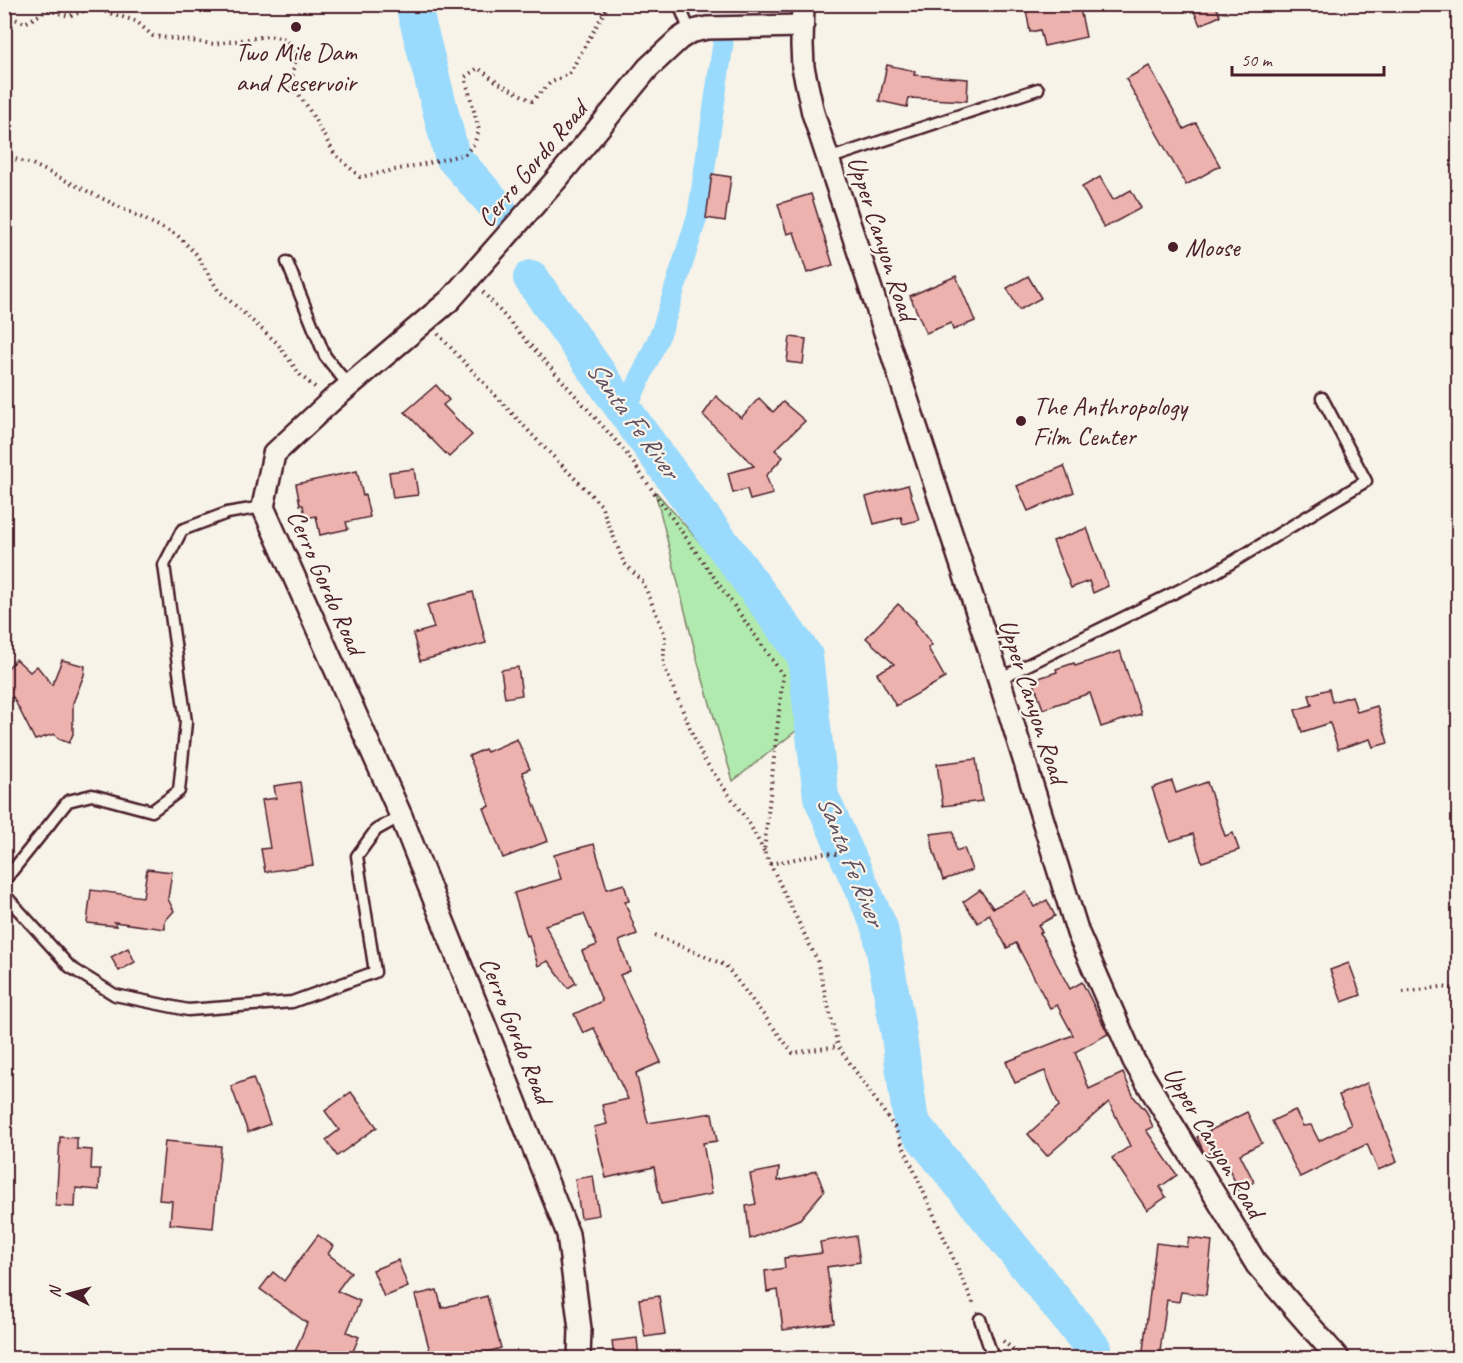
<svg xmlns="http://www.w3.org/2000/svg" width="1463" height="1363" viewBox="0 0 1463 1363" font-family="Caveat,sans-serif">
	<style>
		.green { fill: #b1eaae; stroke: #7e846c; stroke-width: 1.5 }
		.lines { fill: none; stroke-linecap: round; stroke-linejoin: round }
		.canal { stroke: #9adafc; stroke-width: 21 }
		.river { stroke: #9adafc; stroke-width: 36 }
		.building { fill: #edb2ae; stroke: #4a1f2b; stroke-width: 1.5 }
		.service-casing { stroke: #4a1f2b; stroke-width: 15 }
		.minor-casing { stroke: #4a1f2b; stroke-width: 26 }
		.path { stroke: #4a1f2b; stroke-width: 4; stroke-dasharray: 1.5 4.5; stroke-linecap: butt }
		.service { stroke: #f7f3e8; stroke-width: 10 }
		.minor { stroke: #f7f3e8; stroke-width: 21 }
		.poi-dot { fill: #4a1f2b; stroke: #f7f3e8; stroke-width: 2 }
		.labels { text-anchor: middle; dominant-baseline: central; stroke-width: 4.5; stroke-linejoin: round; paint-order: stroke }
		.poi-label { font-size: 26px; fill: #4a1f2b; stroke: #f7f3e8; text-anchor: start }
		.street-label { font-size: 26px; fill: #4a1f2b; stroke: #f7f3e8 }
		.water-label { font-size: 27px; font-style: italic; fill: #5e4e5f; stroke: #f7f3e8 }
	</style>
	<rect width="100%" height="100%" fill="#f7f3e8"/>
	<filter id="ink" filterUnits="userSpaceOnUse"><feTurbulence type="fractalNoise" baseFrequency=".0167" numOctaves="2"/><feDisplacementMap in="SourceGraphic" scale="12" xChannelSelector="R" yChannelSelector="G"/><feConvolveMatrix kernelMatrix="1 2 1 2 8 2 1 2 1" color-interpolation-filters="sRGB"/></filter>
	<g filter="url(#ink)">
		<!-- green -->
		<path class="green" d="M655 491 740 588 793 661 801 727 733 781 698 663Z"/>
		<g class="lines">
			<!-- canal -->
			<path class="canal" d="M625 412 662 330 698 214 723 44"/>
			<!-- river -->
			<g class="river">
				<path d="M413 4 452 156 498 208"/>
				<path d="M531 278 639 431 805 656 821 797 880 928 898 1030 911 1122 1093 1348 1092 1358"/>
			</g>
		</g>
		<!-- building -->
		<g class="building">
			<path d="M1025 4H1079L1086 37 1044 46 1040 30 1030 32Z"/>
			<path d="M1191 4H1215L1220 16 1200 25Z"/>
			<path d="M887 65 915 71 914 75 968 79 967 101 909 98 907 107 879 101Z"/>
			<path d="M1149 66 1184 129 1196 123 1220 166 1186 185 1126 79Z"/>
			<path d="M712 174 731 177 725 221 706 218Z"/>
			<path d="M1100 177 1113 200 1131 190 1141 208 1104 228 1082 187Z"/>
			<path d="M811 194 833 265 807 273 794 232 787 234 778 204Z"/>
			<path d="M956 276 975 321 953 330 951 323 926 333 910 296Z"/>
			<path d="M1028 276 1041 298 1019 310 1007 288Z"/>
			<path d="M790 337 806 339 803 364 787 362Z"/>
			<path d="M436 385 449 400 443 405 472 435 449 457 405 412Z"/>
			<path d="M716 396 741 418 759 398 773 412 783 402 805 421 775 450 783 457 766 476 773 494 750 500 747 489 733 493 728 473 754 466 703 415Z"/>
			<path d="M1064 466 1074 492 1028 511 1017 486Z"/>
			<path d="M414 469 418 495 393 498 389 472Z"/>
			<path d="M357 471 363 496 365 495 370 517 346 522 348 529 320 535 316 516 305 518 303 505H300L296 484Z"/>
			<path d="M908 485 919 520 903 524 901 517 874 524 866 497Z"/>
			<path d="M1087 528 1108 586 1093 593 1089 581 1071 588 1053 541Z"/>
			<path d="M473 592 486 643 420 661 413 634 434 628 427 605Z"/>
			<path d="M898 604 916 621 915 622 932 645 928 648 945 678 896 706 877 673 894 664 866 638Z"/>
			<path d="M1120 651 1141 714 1101 727 1090 693 1043 709 1033 680 1057 672 1056 669 1074 663 1075 666Z"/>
			<path d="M16 659 30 672 37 666 52 685 62 660 85 666 84 675 73 703V734L69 743 59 739 54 734 35 740 13 697 4 702V672Z"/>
			<path d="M518 667 522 695 505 698 501 670Z"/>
			<path d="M1329 689 1332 702 1352 696 1357 712 1377 706 1388 743 1373 747 1370 739 1338 749 1330 723 1302 732 1295 710 1312 705 1309 695Z"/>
			<path d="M517 739 530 769 522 772 548 841 503 858 484 808 490 806 469 756 485 749 487 752Z"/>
			<path d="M976 759 982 801 943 806 937 764Z"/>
			<path d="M1172 781 1176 793 1207 782 1225 836 1233 833 1239 850 1202 862 1193 834 1170 841 1152 788Z"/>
			<path d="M300 782 313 865 265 872 261 849 270 848 262 800 276 798 274 786Z"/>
			<path d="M953 831 956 851 964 848 972 870 943 880 933 849 931 834Z"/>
			<path d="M594 844 607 889 624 884 629 901 625 902 637 934 619 941 630 971 620 975 661 1062 636 1073 648 1123 712 1113 717 1141 703 1143 712 1194 661 1204 654 1167 606 1178 594 1127 607 1124 602 1105 628 1099 594 1028 583 1033 574 1014 602 1001 582 951 597 945 584 914 545 925 576 983 568 988 548 961 538 966 529 935 527 936 514 893 561 879 554 855Z"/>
			<path d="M147 869 172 872 168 899 174 911 165 921V929L114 922 116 926 87 923 91 890 143 897Z"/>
			<path d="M980 890 993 908 1026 892 1034 907 1047 900 1055 916 1038 925 1042 932 1040 933 1070 989 1082 982 1108 1034 1075 1052 1089 1089 1123 1073 1134 1097 1146 1111 1153 1127 1146 1130 1177 1175 1160 1187 1166 1197 1147 1210 1112 1158 1130 1146 1109 1102 1047 1156 1028 1134 1059 1106 1045 1071 1015 1083 1006 1062 1073 1035 1057 1005 1050 1008 1016 943 1007 948 989 914 978 923 963 902Z"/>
			<path d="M128 948 135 962 119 971 111 957Z"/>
			<path d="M1349 963 1361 995 1342 1002 1330 970Z"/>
			<path d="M253 1078 270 1124 248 1132 231 1086Z"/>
			<path d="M1367 1083 1397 1162 1378 1170 1367 1144 1300 1177 1272 1121 1295 1110 1303 1126 1311 1125 1319 1141 1351 1125 1339 1095Z"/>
			<path d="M351 1092 377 1127 337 1156 326 1140 339 1130 325 1111Z"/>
			<path d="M1247 1112 1262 1143 1240 1154 1254 1182 1239 1190 1219 1148 1205 1155 1197 1137Z"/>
			<path d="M60 1137 77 1138V1149L92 1150 91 1169H100L99 1190 76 1188 75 1207 56 1206Z"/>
			<path d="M165 1141 221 1146 213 1228 170 1224 172 1201 159 1200Z"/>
			<path d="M779 1168 778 1181 804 1175 816 1170 824 1191 800 1219 750 1239 746 1206 756 1204 750 1174Z"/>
			<path d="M593 1176 599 1215 581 1218 575 1179Z"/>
			<path d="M318 1235 333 1246 328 1254 351 1272 337 1291 360 1301 347 1332 359 1337 351 1356 345 1354 343 1359H292L307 1323 260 1289 273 1272 284 1281Z"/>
			<path d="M856 1236 860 1262 827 1267 834 1323 783 1330 778 1290 767 1292 765 1271 785 1268 784 1258 822 1253 820 1242Z"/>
			<path d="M1189 1238 1212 1241 1206 1295 1181 1292 1179 1302 1167 1300 1159 1359H1142L1156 1243 1187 1247Z"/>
			<path d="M398 1260 408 1287 384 1297 373 1270Z"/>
			<path d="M437 1290 442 1308 487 1296 501 1348 463 1359H432L415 1295Z"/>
			<path d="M659 1296 665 1334 645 1337 639 1299Z"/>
			<path d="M637 1338 639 1359H614L612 1341Z"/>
		</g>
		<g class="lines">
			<!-- service casing -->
			<g class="service-casing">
				<g id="service">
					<path d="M679 4 690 32"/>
					<path d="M828 159 1038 89"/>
					<path d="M287 262 325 356 349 386"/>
					<path d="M999 679 1216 572 1366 481 1322 398"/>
					<path d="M4 881 68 801 92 795 152 811 179 791 186 722 164 565 182 530 227 513 263 507"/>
					<path d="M4 894 70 967 115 995 188 1010 292 1002 375 972 357 856 376 830 401 816"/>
					<path d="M980 1319 993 1358"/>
				</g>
			</g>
			<!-- minor casing -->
			<g class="minor-casing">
				<g id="minor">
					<path d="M803 4 802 45 803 67 813 113 999 679 1078 933 1134 1061 1257 1265 1338 1358"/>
					<path d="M579 1358 580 1329 568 1234 401 816 263 507 274 454 331 401 450 300 556 180 648 68 679 39 690 32 698 30 707 28 802 26"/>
				</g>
			</g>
			<!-- path -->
			<g class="path">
				<path d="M4 20 15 19 25 23 48 10 69 16 93 8 136 21 153 36 214 44 268 36 286 39 296 54 291 86 307 106 334 153 360 177 429 163 465 154 474 144 479 130 465 77 478 68 497 82 532 101 550 83 569 74 578 58 609 4"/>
				<path d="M4 156 32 164 177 235 196 254 218 290 277 343 301 376 316 388"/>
				<path d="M483 292 624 450 783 675 764 851 817 960 838 1046 895 1128 974 1305"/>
				<path d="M438 334 537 440 601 505 624 563 643 582 665 635 663 664 703 758 749 823 764 851"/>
				<path d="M770 864 825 853 837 854"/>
				<path d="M655 935 725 965 793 1053 838 1046"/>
				<path d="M1403 992 1441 987 1458 989"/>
				<path d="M1003 1341 1023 1358"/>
			</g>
			<!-- service -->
			<use href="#service" class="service"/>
			<!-- minor -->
			<use href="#minor" class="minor"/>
		</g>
	</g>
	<!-- markers -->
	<g class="poi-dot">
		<circle cx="296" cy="27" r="6"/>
		<circle cx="1173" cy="247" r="6"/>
		<circle cx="1021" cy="421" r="6"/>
	</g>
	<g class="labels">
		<!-- poi labels -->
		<g class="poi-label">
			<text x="296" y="52" text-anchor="middle">Two Mile Dam<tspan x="296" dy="30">and Reservoir</tspan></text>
			<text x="1185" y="247">Moose</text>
			<text x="1033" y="406">The Anthropology<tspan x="1033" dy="30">Film Center</tspan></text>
		</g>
		<!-- street labels -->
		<g class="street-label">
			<text transform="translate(532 164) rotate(-50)">Cerro Gordo Road</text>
			<text transform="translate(882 238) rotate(72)">Upper Canyon Road</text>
			<text transform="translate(326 582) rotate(66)">Cerro Gordo Road</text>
			<text transform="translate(1033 701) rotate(72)">Upper Canyon Road</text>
			<text transform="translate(516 1030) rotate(68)">Cerro Gordo Road</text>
			<text transform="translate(1214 1142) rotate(59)">Upper Canyon Road</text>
		</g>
		<!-- water labels -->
		<g class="water-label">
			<text transform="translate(633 419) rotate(54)">Santa Fe River</text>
			<text transform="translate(851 860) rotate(68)">Santa Fe River</text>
		</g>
	</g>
	<!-- margin -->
	<rect width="1463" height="1363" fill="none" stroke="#f7f3e8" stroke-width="24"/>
	<rect x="12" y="12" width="1439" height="1339" fill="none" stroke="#4a1f2b" stroke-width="2" filter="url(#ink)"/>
	<!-- north arrow -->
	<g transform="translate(69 1294) rotate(276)" stroke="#f7f3e8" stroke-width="4.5" paint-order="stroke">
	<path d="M0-4.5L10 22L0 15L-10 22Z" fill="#4a1f2b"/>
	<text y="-9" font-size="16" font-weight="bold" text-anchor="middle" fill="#4a1f2b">N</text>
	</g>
	<!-- scale -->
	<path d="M1232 66v9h152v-9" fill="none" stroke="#4a1f2b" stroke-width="3"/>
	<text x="1241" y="66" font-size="18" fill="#4a1f2b" stroke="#f7f3e8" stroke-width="4.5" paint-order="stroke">50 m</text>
</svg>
